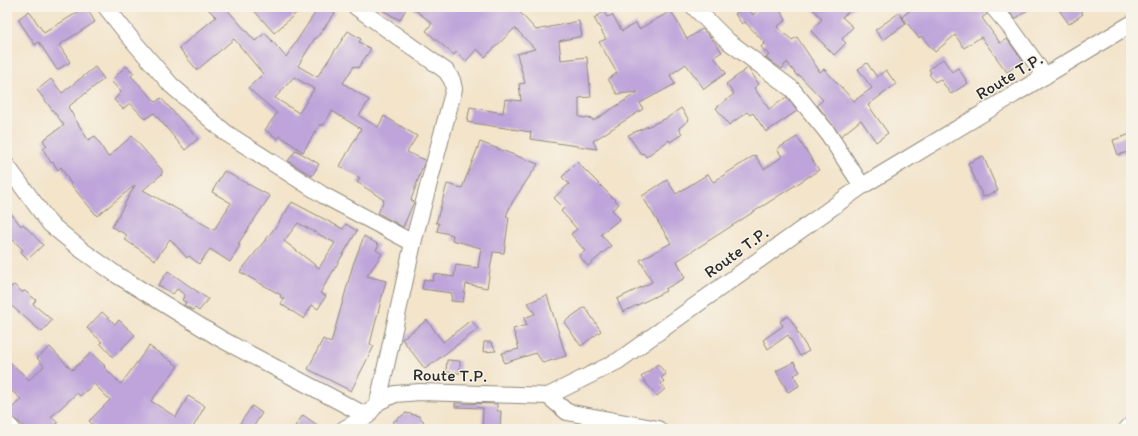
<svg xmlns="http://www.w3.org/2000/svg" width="1138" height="436" viewBox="0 0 1138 436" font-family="Itim,sans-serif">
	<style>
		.building { fill: #bea4da; fill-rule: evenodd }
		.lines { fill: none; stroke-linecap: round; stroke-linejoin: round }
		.minor-casing { stroke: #8f887a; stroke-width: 18 }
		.minor { stroke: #fff; stroke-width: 16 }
		.labels { text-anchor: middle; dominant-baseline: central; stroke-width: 3; stroke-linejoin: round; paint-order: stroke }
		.street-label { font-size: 17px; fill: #2b2b2b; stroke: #f7f3e8 }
	</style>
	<rect width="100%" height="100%" fill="#f7f3e8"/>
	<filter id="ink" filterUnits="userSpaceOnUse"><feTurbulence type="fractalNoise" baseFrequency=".025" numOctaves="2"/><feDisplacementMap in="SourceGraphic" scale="8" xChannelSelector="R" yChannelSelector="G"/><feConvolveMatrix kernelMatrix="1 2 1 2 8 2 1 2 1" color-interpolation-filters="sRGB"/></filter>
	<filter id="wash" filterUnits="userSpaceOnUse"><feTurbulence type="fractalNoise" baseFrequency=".012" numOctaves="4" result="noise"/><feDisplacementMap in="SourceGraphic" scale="16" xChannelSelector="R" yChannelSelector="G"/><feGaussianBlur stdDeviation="0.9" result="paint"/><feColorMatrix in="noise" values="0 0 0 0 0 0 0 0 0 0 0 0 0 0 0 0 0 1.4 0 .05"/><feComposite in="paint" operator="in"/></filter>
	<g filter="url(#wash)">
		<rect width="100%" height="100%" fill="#f3e4ca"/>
		<g id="blocks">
			<!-- building -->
			<g class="building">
				<path d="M86 7 95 22 59 45 70 62 57 70 39 42 35 45 18 19 29 11 44 33Z"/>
				<path d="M206 7H225L255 41 265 33 286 57 319 7H327L335 13 316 39 315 38 298 66 317 77 348 31 361 39 359 42 371 49 358 68 354 66 343 83 369 100 359 116 378 127 384 116 417 136 407 152 425 160 411 200 414 202 413 204 403 227 378 213 384 200 357 182 360 178 340 166 361 129 332 111 323 126 320 124 303 152 280 136 278 139 265 130 277 113 248 88 263 74 234 39 197 70 179 48 216 17ZM294 77 314 89 299 113 275 98Z"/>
				<path d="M251 7H303L274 33Z"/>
				<path d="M377 7H407L400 20Z"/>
				<path d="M411 7H515L536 30 579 21 582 36 559 41 561 60 587 57 591 97 579 98V117L593 119V121L638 92 617 94 608 79 617 73 599 42 606 39 594 18 604 12 607 17 612 15 622 31 636 23 639 29 671 11 687 39 702 29 714 41 722 52 714 57 726 73 704 89 686 64 670 75 675 84 640 103 643 109 593 141 597 149 530 139 531 132 467 122 470 107 503 113 505 99 521 101 519 84 525 83 517 54 535 49 515 28 485 57 477 49 466 61 456 52 454 55 426 31 432 23Z"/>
				<path d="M745 7H748L753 15 761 7H778L786 20 777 27 792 40 797 37 820 72 824 69 854 101 872 88 858 69 867 63 877 77 886 70 896 84 868 105 888 133 876 142 861 120 841 136 817 105 823 100 799 75 797 76 787 62 782 69 766 58 769 55 761 47 765 43 745 22 742 24 735 14Z"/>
				<path d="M811 7H855L842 17 853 27 842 39 846 43 834 55 811 31 822 19Z"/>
				<path d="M914 7H984L987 14 982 18 1000 43 1007 39 1023 61 1007 72 981 37 964 48 955 35 935 52 921 36 919 38 902 17Z"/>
				<path d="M1005 7H1032L1015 19Z"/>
				<path d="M1057 7H1078L1083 14 1069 24Z"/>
				<path d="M899 13 906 24 883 40 875 30Z"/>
				<path d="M943 59 952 72 958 68 968 83 951 94 940 79 935 82 929 74 931 73 929 69Z"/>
				<path d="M126 66 134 73 131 76 156 102 161 98 198 139 185 150 154 113 145 119 130 103 123 109 114 100 121 92 111 81Z"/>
				<path d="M95 67 104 79 68 107 88 140 95 136 108 157 132 136 162 170V174L143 190 214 230 231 203 212 192 224 171 270 196 238 244 240 245 230 262 210 249 199 264 189 256 187 258 170 239 155 260 124 239 127 235 112 227 135 185 97 216 72 186 61 167 58 170 53 162 51 163 43 149 47 146 43 140 64 125 37 90 51 79 62 93Z"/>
				<path d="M748 68 759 84 754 88 769 109 787 97 797 111 766 132 753 113 750 115 747 112 729 125 716 108 734 94 726 84Z"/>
				<path d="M681 108 689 120 679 128 682 134 670 142 669 140 646 157 643 153 641 154 628 135 667 118Z"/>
				<path d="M1131 134V151L1118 155 1113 140Z"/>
				<path d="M797 137 819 170 677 261 685 278 665 289 666 291 623 312 617 299 652 282 640 260 671 243 642 196 667 180 676 194 708 174 713 182 755 155 764 169 782 157 777 149Z"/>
				<path d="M480 142 538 164 513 201 506 216 509 217 504 253 493 252 487 288 466 284 463 302 451 301 452 293 422 289 424 279 433 281 434 274 454 277 456 265 478 268 481 248 452 240 453 235 437 231 439 223H436L447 184 462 188Z"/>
				<path d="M296 150 319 164 312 176 288 161Z"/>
				<path d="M983 156 998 191 983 197 968 163Z"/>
				<path d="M577 162 619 204 612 210 620 219 601 234 611 246 588 266 579 256 585 251 571 234 577 229 561 211 564 208 554 198 569 184 562 177Z"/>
				<path d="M292 202 343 229 346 224 357 231 320 293 326 296 318 309 312 305 304 319 281 304 284 299 280 297 281 295 240 272 278 224ZM298 223 335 243 319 268 284 241Z"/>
				<path d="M7 208 21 226 23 224 43 245 28 259 21 252 23 250 7 234Z"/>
				<path d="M364 236 379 245 376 250 382 254 367 276 386 281 370 344 374 346 351 391 308 369 323 339 331 343 353 265Z"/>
				<path d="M168 271 208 299 199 311 195 308 193 310 184 305 186 302 182 300 185 295 177 289 173 294 158 285Z"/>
				<path d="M14 285 22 292 25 291 36 300 33 304 52 320 42 332 7 302V289Z"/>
				<path d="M547 295 566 356 543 363 536 353 504 363 502 353 519 349 513 329 527 325 524 318 535 314 528 303Z"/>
				<path d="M585 307 601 331 581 346 564 322Z"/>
				<path d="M102 312 115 324 119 320 135 335 113 357 100 343 102 342 87 328Z"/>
				<path d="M788 316 797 329 796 330 809 351 800 356 788 335 768 349 763 340 783 326 780 321Z"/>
				<path d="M427 320 443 342 471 320 478 329 425 369 402 339Z"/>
				<path d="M484 342H491L496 351 483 352Z"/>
				<path d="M149 346 178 366 151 401 176 417 188 396 205 406 192 429H176L169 425 166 429H98L89 421 110 400 94 384 80 396 77 393 51 417 58 423 52 429H26L8 412 21 399 7 387V359L29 380 44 366 37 358 50 347 72 370 91 353 105 366 104 367 121 384Z"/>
				<path d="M447 360 460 361V373L446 372Z"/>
				<path d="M794 362 800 372 794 375 799 386 788 392 776 371Z"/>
				<path d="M658 364 666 374 661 378 664 381 661 384 665 389 657 396 641 377Z"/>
				<path d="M455 403 497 404V411H501L500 429H482L483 408 455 407Z"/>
				<path d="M252 406 262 413 252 429H236Z"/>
				<path d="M406 413 419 416 424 422 414 429H398L393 422Z"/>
				<path d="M303 415 323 429H293Z"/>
			</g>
		</g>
	</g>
	<g filter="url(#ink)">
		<use href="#blocks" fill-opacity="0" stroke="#8f887a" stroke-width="1"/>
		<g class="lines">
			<!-- minor casing -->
			<g class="minor-casing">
				<g id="minor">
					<path d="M106 7 128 35 171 85 226 133 323 195 413 243"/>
					<path d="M356 7 446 71 452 80 454 89 413 243 378 402"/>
					<path d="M694 7 728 41 792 89 827 132 862 186"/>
					<path d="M993 7 1010 27 1045 76"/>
					<path d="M7 166 50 224 83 251 117 275 221 339 367 416"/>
					<path d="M548 396 567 412 658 429"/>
					<path d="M7 424 12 429"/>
					<path d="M344 429 367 416 378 402 395 394 420 392 548 396 618 361 862 186 1131 24"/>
					<path d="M1127 429 1131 425"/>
				</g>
			</g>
			<!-- minor -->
			<use href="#minor" class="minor"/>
		</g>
	</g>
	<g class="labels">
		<!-- street labels -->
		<g class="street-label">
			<text transform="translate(1009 76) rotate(-31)">Route T.P.</text>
			<text transform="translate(736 252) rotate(-36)">Route T.P.</text>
			<text transform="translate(450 375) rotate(1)">Route T.P.</text>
		</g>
	</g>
	<!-- margin -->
	<rect width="1138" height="436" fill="none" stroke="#f7f3e8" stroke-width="24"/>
</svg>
